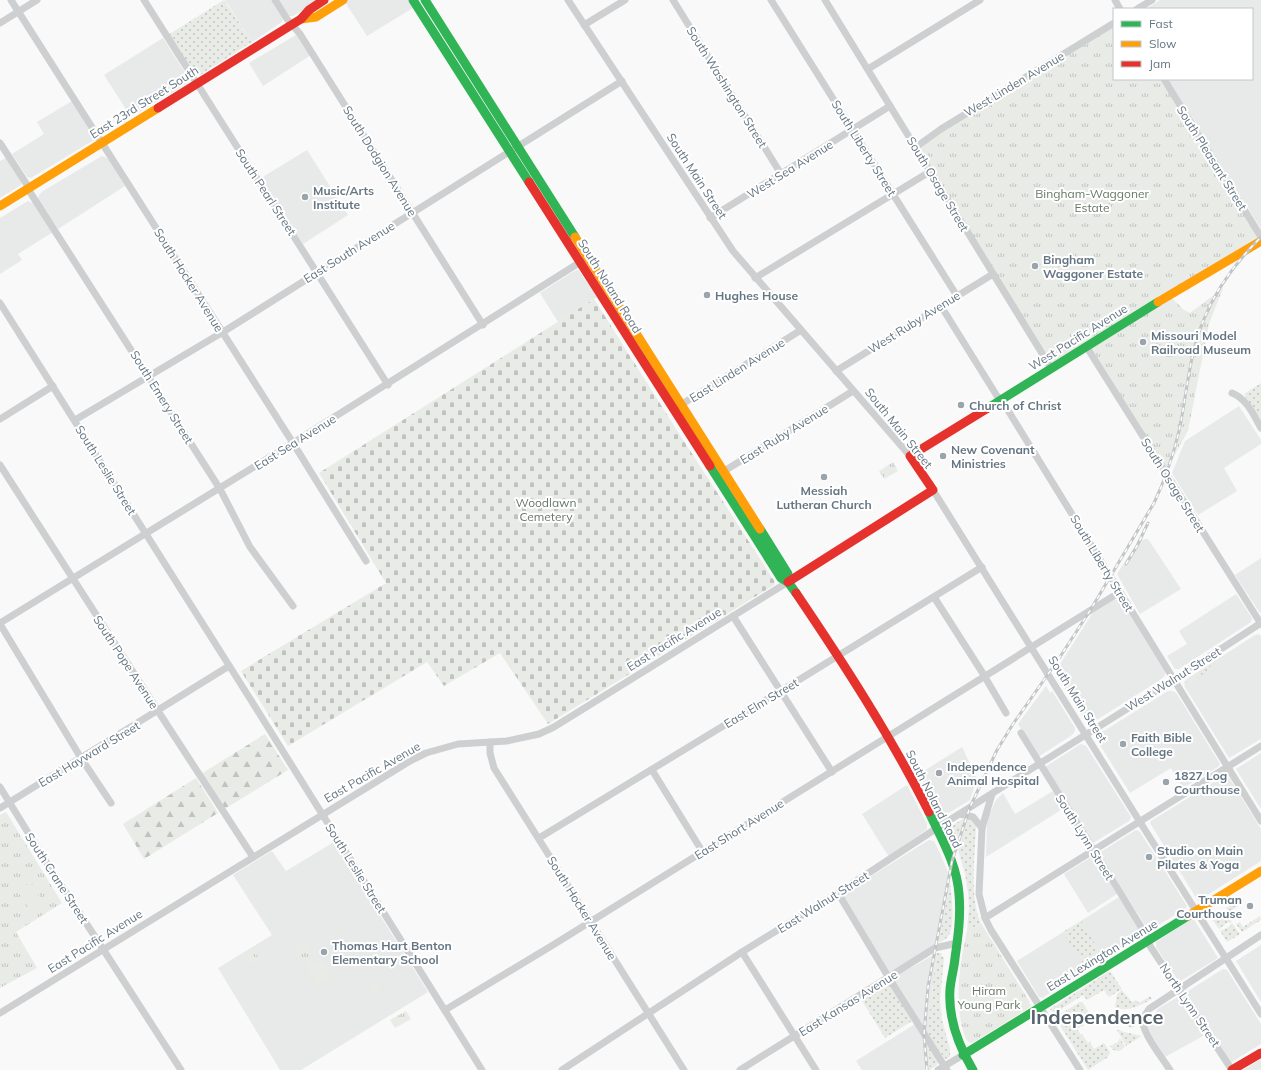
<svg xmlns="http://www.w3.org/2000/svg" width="1261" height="1070" viewBox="0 0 1261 1070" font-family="Mulish,sans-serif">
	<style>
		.built { fill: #e8e9e9 }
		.grass { fill: url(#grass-dots) }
		.forest { fill: url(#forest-firs) }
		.cemetery { fill: url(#cemetery-stones) }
		.park { fill: url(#park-tufts) }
		.garden { fill: #e8ebe6 }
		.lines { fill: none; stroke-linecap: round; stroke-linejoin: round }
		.street { stroke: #cecfd0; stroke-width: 7 }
		.fast { stroke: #30b455; stroke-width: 9 }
		.slow { stroke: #ff9f0a; stroke-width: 9 }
		.jam { stroke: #e5322d; stroke-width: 9 }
		.rail-casing { stroke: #c3c5c6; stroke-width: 3 }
		.rail { stroke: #fff; stroke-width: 1.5; stroke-dasharray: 4.5; stroke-linecap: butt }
		.poi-dot { fill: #99a4ac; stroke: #fff; stroke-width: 1.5 }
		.labels { text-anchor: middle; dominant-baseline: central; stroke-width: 4; stroke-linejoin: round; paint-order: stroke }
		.street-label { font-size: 12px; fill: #657683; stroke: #fff }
		.poi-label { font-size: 12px; font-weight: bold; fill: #657683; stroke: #fff; text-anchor: start }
		.park-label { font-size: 12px; fill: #687a64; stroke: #fff }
		.town-label { font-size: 20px; font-weight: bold; fill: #57646e; stroke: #fff }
	</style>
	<defs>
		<pattern id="grass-dots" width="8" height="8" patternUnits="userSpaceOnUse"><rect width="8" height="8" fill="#e8ebe6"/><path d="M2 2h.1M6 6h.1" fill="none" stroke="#c0c3c0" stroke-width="1.8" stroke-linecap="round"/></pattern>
		<pattern id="forest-firs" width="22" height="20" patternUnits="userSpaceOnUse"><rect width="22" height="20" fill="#e8ebe6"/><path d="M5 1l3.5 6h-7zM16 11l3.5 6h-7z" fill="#c0c3c0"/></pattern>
		<pattern id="cemetery-stones" width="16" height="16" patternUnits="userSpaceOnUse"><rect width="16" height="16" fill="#e8ebe6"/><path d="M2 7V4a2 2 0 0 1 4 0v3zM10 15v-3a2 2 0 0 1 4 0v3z" fill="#c0c3c0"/></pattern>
		<pattern id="park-tufts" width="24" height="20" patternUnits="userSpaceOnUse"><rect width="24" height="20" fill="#e8ebe6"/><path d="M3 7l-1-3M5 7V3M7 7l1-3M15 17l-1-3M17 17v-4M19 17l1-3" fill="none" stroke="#c0c3c0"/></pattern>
	</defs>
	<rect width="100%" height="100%" fill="#f9f9f9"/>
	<!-- built -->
	<g class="built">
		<path d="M225 0H271L283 19 282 22 252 42Z"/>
		<path d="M278 0H318L293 16H289Z"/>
		<path d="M347 0H408L413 8 367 36 345 2Z"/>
		<path d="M1160 0H1261V229L1168 79H1252V9H1146Z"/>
		<path d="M296 35 299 37 311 55 263 86 249 63Z"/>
		<path d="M163 38 189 79 188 82 185 85 131 117 104 75Z"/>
		<path d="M72 101 94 136V140L31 178 27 177 12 154 44 134 37 122Z"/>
		<path d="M307 150 348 215 303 244 261 178Z"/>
		<path d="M102 156 105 157 109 160 125 186 58 229 38 199 39 195 43 191Z"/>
		<path d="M6 158 21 182V185L0 198V161Z"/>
		<path d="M28 201 35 204 53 232 18 254 22 260 0 274V218Z"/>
		<path d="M577 270 579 271 597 297 558 322 540 293 571 273Z"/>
		<path d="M1239 406 1261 440V444L1224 468 1237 491 1198 515 1172 473 1185 441Z"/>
		<path d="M1148 539 1181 589 1140 614 1117 574 1139 540Z"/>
		<path d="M1261 558V613H1260L1235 575Z"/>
		<path d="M1236 594 1252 618 1251 622 1179 669H1175L1167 656 1187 644 1179 631Z"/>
		<path d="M1114 600H1119L1123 604 1165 672V675L1163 678 1092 723 1087 724 1055 672 1092 614Z"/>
		<path d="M1259 634 1261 636V739L1229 758 1185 687 1184 682 1187 679 1255 635Z"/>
		<path d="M1046 686 1050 693 1052 691 1075 728V731L1072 735 1038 757 1018 724Z"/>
		<path d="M1168 691H1173L1177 694 1220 764 1218 767 1183 788 1171 768 1130 793 1098 742 1097 737 1099 734Z"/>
		<path d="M1081 744 1086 746 1131 817 1129 821 1093 843 1045 767Z"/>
		<path d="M962 747 977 779 970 800 947 814H942L919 774Z"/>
		<path d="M1261 753V809L1236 769Z"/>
		<path d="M1225 775 1228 776 1261 829V861L1198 901 1150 823 1151 821Z"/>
		<path d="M907 785 927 824V829L889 857 862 814Z"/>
		<path d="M1053 791 1064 808 986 857 987 819 996 800 1003 793 1015 814Z"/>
		<path d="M964 819H969L958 850 955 844Z"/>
		<path d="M1136 830 1140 832 1187 906 1186 908 1149 931 1099 853Z"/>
		<path d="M929 840 934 841 939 851 948 872 950 884 938 943 890 973 888 971 843 895 844 893Z"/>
		<path d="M334 842 428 992 301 1070H280L218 968 272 935 233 875 272 851 286 871Z"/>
		<path d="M1093 856 1117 894 1088 913 1064 874Z"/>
		<path d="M1119 897 1142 934 1141 935 1042 998 1039 997 1017 961Z"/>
		<path d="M1193 918 1218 958 1179 982 1156 947V942Z"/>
		<path d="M1261 945V1002L1236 961Z"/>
		<path d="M937 953 929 1015V1036L895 983V979L898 975Z"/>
		<path d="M1223 969 1227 970 1261 1024V1044L1230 1063 1184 989H1186L1188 991Z"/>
		<path d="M1178 997H1180L1205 1035 1165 1057 1151 1034 1148 1028 1147 1022 1159 1008Z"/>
		<path d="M915 1024 928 1044 930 1070H862L856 1061Z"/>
		<path d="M1261 1059V1070H1243Z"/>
	</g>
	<!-- grass -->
	<g class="grass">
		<path d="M224 0 252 42 200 75H194L168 35Z"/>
		<path d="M1261 383V421L1244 394Z"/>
		<path d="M1220 660V663L1186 685 1187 681Z"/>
		<path d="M969 818 976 826C975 854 969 898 981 923L967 931 969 906 968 893 965 874 958 850Z"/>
		<path d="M963 819H964L955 844C947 828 948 828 963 819Z"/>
		<path d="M950 884C952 894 955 927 949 935 947 939 942 941 938 943Z"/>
		<path d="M1242 899 1244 902 1232 910 1236 916 1232 918 1226 908Z"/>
		<path d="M1225 910 1232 922 1229 923 1228 922 1219 929 1211 918Z"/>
		<path d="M1260 916 1261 920 1242 932 1236 924 1240 922 1243 927Z"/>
		<path d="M1081 921 1103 957 1086 968 1063 932Z"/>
		<path d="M1232 923 1240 934 1227 942 1220 931 1231 926 1230 925Z"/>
		<path d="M937 953H942L941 955 944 958 940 1000 942 1020 950 1049V1057L946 1059 944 1058 929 1036V1015Z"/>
		<path d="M1110 971 1122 989 1109 997 1104 990 1087 1000 1083 995 1055 1013 1052 1012 1050 1009Z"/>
		<path d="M887 983 889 984 912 1021 885 1038 861 999Z"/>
		<path d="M1122 990 1132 1002 1136 1000 1139 1003 1150 996 1152 999C1140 1005 1128 1013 1115 1007L1117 994Z"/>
		<path d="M1080 1002 1083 1003 1093 1019 1077 1029 1081 1035 1082 1034 1088 1043 1090 1042 1094 1049 1104 1043 1110 1052 1108 1057 1088 1070 1056 1019 1057 1016Z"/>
		<circle cx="1131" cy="1022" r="5.5"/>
		<path d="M1117 1030H1118L1124 1032 1142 1036 1126 1046Z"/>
		<path d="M1120 1038 1125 1047 1119 1051 1113 1050 1110 1046 1118 1042Z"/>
		<path d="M928 1044 938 1061 937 1065 930 1070Z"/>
	</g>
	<!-- forest -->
	<g class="forest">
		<path d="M265 734 288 770 223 810 201 774Z"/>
		<path d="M196 778 218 813 144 859 123 824Z"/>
	</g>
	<!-- cemetery -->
	<path class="cemetery" d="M594 299 678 432 775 582 774 585 548 724 500 653 444 686 427 662 288 746 241 671 386 583 319 473Z"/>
	<!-- park -->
	<g class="park">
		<path d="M1114 23V79H1163L1261 237 1170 296 1184 310 1190 313 1223 288 1209 324 1188 431 1171 461 1166 474 1087 347 1051 368 916 147Z"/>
		<path d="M893 462 898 471 884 479 879 471Z"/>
		<path d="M6 812 62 903 16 932 37 968 0 988V815Z"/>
		<path d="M981 923 1029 1001 1031 1006 1029 1008 974 1042 970 1043C964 1039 964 1033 962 1027 955 995 960 963 967 931Z"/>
		<path d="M304 942C308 947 311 951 310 957L303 959 295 950 297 945Z"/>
		<path d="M254 950 260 960 252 965 246 954Z"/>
		<circle cx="375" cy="989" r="4.5"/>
		<path d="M406 1011 411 1019 395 1028 390 1020Z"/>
	</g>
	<!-- garden -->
	<g class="garden">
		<path d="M30 882 45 905 32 913 17 891Z"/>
		<path d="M312 959 316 966 323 961 333 977 318 986 304 964Z"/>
	</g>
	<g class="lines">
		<!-- street -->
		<g class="street">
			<path d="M11 0 293 443 366 561"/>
			<path d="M144 0 388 385"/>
			<path d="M275 0 287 19 300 34 483 325"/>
			<path d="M568 0 733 251 910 456"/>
			<path d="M673 0 781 174"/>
			<path d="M771 0 957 296"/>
			<path d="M825 0 1051 368"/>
			<path d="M1115 0 1120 9"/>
			<path d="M1137 9 1152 0"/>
			<path d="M0 23 37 0"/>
			<path d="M584 25 625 0"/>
			<path d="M868 69 980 0"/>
			<path d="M1164 79 1261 237"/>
			<path d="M0 143 29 188"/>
			<path d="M916 147 941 129 1114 23"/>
			<path d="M28 189 220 489 250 547 293 606"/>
			<path d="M710 218 890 106"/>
			<path d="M755 278 931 171"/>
			<path d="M0 303 249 697 482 1070"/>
			<path d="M941 306 997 396 1001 399 1261 821"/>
			<path d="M1086 346 1261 624"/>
			<path d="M836 371 993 274"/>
			<path d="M1232 393C1247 399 1253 414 1261 428"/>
			<path d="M679 406 801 330"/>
			<path d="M0 419 53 386"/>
			<path d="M75 420 223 332 622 81"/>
			<path d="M0 465 158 711 253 857"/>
			<path d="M721 473 853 391"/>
			<path d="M933 490 1140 822 1261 1014"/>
			<path d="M934 597 982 672 1006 713"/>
			<path d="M733 616 832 772"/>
			<path d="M0 623 293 443 582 261"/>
			<path d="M0 624 81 758 111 803"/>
			<path d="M1021 733 1121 894 1146 935 1150 946 1232 1070"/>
			<path d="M490 742V753L494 768 684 1070"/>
			<path d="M652 770 702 851"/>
			<path d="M0 787 48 865 103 949 181 1070"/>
			<path d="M992 794 982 828 979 894 985 918 991 930 1080 1070"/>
			<path d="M0 808 229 666"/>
			<path d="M960 814 973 817 982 828"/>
			<path d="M539 838 802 678 982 567"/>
			<path d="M838 893 889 978 947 1070"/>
			<path d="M985 918 1261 746"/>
			<path d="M742 952 816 1070"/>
			<path d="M445 1010 553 945 1120 592"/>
			<path d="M0 1013 410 761 426 753 458 744 507 741 539 734 554 727 788 582"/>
			<path d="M562 1070 742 952 838 893 937 828 1173 680 1261 623"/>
			<path d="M740 1070 935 948 957 943"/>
			<path d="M938 1070 963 1055"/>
			<path d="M1170 1070C1163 1059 1144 1035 1143 1023 1143 1018 1146 1013 1149 1009L1261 935"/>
		</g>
		<!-- fast -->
		<g class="fast">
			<path d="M413 0 529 182"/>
			<path d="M425 0 575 237"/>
			<path d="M988 408 1158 302"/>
			<path d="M710 466 781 578 788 582 796 593"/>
			<path d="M760 529 788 574V582"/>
			<path d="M929 812C941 838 957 864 959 894 961 916 958 937 955 958 954 969 951 978 950 989 948 1018 958 1045 973 1070"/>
			<path d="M963 1055 1188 916"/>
		</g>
		<!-- slow -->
		<g class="slow">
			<path d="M301 19 316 17 343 0"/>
			<path d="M0 206 158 108"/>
			<path d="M575 237 760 529"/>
			<path d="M1158 302 1261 241"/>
			<path d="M1188 916 1261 871"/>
		</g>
		<!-- jam -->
		<g class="jam">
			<path d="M158 108 301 19 309 10 324 0"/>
			<path d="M529 182 710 466"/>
			<path d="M788 582 933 490 910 456 988 408"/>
			<path d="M796 593C844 664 890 735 929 812"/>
			<path d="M1232 1070 1261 1053"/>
		</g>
		<!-- rail casing -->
		<g class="rail-casing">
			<g id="rail">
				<path d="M1126 564 1137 546 1148 523"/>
				<path d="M927 1070 924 1035 928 987 952 861 970 807 997 750 1013 724 1058 660 1091 609 1154 503C1165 480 1173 456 1179 431 1187 394 1189 354 1204 319 1217 287 1237 261 1261 237"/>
			</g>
		</g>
		<!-- rail -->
		<use href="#rail" class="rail"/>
	</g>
	<!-- markers -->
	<g class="poi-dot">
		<circle cx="305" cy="197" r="4"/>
		<circle cx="1035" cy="266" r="4"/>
		<circle cx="707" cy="295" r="4"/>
		<circle cx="1143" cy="342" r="4"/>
		<circle cx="961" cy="405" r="4"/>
		<circle cx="943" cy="456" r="4"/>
		<circle cx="824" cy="477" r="4"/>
		<circle cx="1123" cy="744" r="4"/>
		<circle cx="939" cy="773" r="4"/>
		<circle cx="1166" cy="782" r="4"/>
		<circle cx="1149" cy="857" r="4"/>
		<circle cx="1250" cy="906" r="4"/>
		<circle cx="324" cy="952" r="4"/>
	</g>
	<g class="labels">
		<!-- street labels -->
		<g class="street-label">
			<text transform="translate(1014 84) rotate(-31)">West Linden Avenue</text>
			<text transform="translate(727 87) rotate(58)">South Washington Street</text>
			<text transform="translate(144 102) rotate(-32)">East 23rd Street South</text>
			<text transform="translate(864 148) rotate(58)">South Liberty Street</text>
			<text transform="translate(1212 158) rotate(58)">South Pleasant Street</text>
			<text transform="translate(380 161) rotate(58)">South Dodgion Avenue</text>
			<text transform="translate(790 169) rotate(-32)">West Sea Avenue</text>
			<text transform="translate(697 176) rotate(57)">South Main Street</text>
			<text transform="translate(938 184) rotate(59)">South Osage Street</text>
			<text transform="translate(266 192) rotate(57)">South Pearl Street</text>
			<text transform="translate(349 252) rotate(-32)">East South Avenue</text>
			<text transform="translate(189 280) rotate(58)">South Hocker Avenue</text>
			<text transform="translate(610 286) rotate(58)">South Noland Road</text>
			<text transform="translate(914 322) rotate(-32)">West Ruby Avenue</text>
			<text transform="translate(1078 337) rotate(-32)">West Pacific Avenue</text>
			<text transform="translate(737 370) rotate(-32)">East Linden Avenue</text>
			<text transform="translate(162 397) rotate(58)">South Emery Street</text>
			<text transform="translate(899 428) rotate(51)">South Main Street</text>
			<text transform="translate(784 434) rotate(-32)">East Ruby Avenue</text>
			<text transform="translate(295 442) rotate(-32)">East Sea Avenue</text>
			<text transform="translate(106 470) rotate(58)">South Leslie Street</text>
			<text transform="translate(1173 485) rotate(58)">South Osage Street</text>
			<text transform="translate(1102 563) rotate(59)">South Liberty Street</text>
			<text transform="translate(674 639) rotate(-32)">East Pacific Avenue</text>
			<text transform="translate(126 662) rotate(57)">South Pope Avenue</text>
			<text transform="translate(1173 679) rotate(-32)">West Walnut Street</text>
			<text transform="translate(1078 699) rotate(58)">South Main Street</text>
			<text transform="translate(761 703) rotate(-31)">East Elm Street</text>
			<text transform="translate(89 754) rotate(-31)">East Hayward Street</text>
			<text transform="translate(372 772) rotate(-30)">East Pacific Avenue</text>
			<text transform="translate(934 799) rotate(63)">South Noland Road</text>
			<text transform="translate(739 829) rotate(-32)">East Short Avenue</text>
			<text transform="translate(1085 837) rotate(58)">South Lynn Street</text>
			<text transform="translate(356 868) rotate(58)">South Leslie Street</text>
			<text transform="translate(57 878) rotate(57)">South Crane Street</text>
			<text transform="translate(823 902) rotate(-32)">East Walnut Street</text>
			<text transform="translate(582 908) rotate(58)">South Hocker Avenue</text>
			<text transform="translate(95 941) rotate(-32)">East Pacific Avenue</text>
			<text transform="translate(1102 955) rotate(-31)">East Lexington Avenue</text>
			<text transform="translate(848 1003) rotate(-32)">East Kansas Avenue</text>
			<text transform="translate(1190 1005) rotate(56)">North Lynn Street</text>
		</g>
		<!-- poi labels -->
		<g class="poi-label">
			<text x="313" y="190">Music/Arts<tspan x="313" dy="14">Institute</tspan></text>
			<text x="1043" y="259">Bingham<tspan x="1043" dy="14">Waggoner Estate</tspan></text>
			<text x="715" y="295">Hughes House</text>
			<text x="1151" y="335">Missouri Model<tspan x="1151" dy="14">Railroad Museum</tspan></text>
			<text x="969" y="405">Church of Christ</text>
			<text x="951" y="449">New Covenant<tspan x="951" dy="14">Ministries</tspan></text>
			<text x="824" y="490" text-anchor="middle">Messiah<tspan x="824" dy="14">Lutheran Church</tspan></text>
			<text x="1131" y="737">Faith Bible<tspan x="1131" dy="14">College</tspan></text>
			<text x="947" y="766">Independence<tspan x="947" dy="14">Animal Hospital</tspan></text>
			<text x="1174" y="775">1827 Log<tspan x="1174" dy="14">Courthouse</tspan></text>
			<text x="1157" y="850">Studio on Main<tspan x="1157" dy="14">Pilates &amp; Yoga</tspan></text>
			<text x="1242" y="899" text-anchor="end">Truman<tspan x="1242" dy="14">Courthouse</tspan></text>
			<text x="332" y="945">Thomas Hart Benton<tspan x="332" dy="14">Elementary School</tspan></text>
		</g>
		<!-- park labels -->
		<g class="park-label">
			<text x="1092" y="193">Bingham-Waggoner<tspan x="1092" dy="14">Estate</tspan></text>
			<text x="546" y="502">Woodlawn<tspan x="546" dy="14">Cemetery</tspan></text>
			<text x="989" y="990">Hiram<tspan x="989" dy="14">Young Park</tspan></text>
		</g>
		<!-- town labels -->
		<g class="town-label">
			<text x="1097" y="1016">Independence</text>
		</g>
	</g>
	<!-- legend -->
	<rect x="1113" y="8" width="140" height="72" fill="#ffffff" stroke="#c1c8cd"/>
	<rect x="1121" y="21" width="20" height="6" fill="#30b455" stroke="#c1c8cd"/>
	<text x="1149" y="28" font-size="12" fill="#657683">Fast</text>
	<rect x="1121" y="41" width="20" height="6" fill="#ff9f0a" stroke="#c1c8cd"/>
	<text x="1149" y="48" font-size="12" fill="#657683">Slow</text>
	<rect x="1121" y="61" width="20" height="6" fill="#e5322d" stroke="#c1c8cd"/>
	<text x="1149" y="68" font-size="12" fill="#657683">Jam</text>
</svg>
